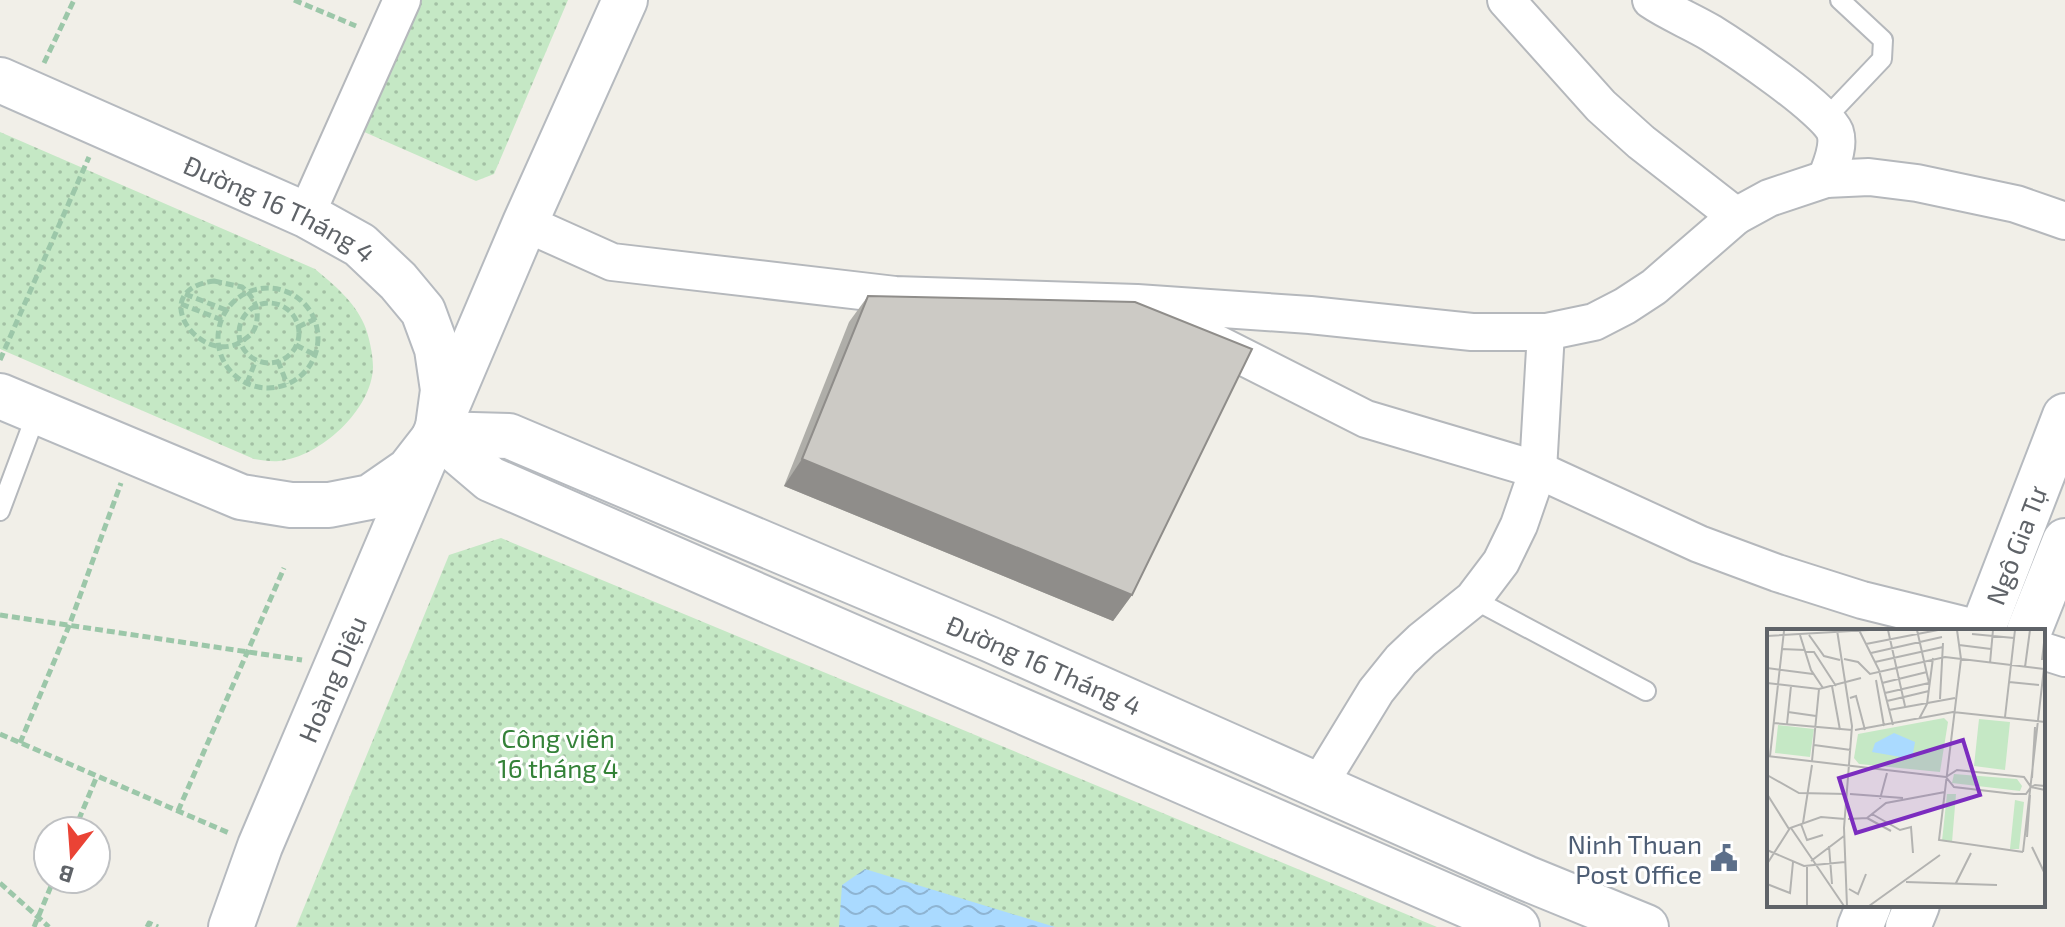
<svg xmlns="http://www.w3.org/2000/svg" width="2065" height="927" viewBox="0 0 2065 927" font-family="'Exo 2',sans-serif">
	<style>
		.park { fill: url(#park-dots) }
		.water { fill: url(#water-waves) }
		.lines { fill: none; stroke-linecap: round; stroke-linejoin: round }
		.lane-casing { stroke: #b5b8bc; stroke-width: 22 }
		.street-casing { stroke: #b5b8bc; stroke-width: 40 }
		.secondary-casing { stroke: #b6babf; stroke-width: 48 }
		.path { stroke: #9cc7a9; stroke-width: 5; stroke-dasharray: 8 4; stroke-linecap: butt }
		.lane { stroke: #fff; stroke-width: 18 }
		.street { stroke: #fff; stroke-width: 36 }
		.secondary { stroke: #fff; stroke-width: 44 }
		.wall { fill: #afaea9 }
		.shaded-wall { fill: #8f8d8a }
		.building { fill: #cccac5; stroke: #8f8d8a; stroke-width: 2 }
		.labels { text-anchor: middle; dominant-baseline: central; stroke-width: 6; stroke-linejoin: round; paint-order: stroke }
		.street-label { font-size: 26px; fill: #5f6368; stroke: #fff }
		.park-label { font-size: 26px; fill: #348238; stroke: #fff }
		.service-label { font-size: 26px; fill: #4e5e75; stroke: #fff; text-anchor: end }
		.inset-road { fill: none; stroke: #b3b3b1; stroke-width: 2 }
		.view { fill: #7b2cbf; fill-opacity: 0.15; stroke: #7b2cbf; stroke-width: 4 }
		.inset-edge { fill: none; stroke: #5f6368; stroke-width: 4 }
	</style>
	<defs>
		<pattern id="park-dots" width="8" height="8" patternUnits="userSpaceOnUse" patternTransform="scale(2)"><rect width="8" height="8" fill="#c5e8c5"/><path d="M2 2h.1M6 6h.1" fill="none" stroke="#a3c0a4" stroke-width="1.8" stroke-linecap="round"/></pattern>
		<pattern id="water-waves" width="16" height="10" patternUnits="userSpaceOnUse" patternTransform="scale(2)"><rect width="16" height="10" fill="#aadaff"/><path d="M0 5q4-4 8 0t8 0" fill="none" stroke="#8eb4d2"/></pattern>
	</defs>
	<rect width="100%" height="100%" fill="#f1efe8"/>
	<!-- park -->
	<g class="park">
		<path d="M415 0H568L494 174 476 181 362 131Z"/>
		<path d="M0 132 315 269C334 285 354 301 364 324 369 335 373 355 373 367 372 410 320 457 279 461 271 462 262 460 254 459L0 349Z"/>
		<path d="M501 538 1437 927H296L449 555Z"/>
	</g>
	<!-- water -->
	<path class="water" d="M865 869 1055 927H839L842 885Z"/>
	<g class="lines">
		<!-- lane casing -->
		<g class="lane-casing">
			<g id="lane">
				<path d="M1825 119 1882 59 1883 40 1840 0"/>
				<path d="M0 511 37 412"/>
				<path d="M1473 599 1646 691"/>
			</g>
		</g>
		<!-- street casing -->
		<g class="street-casing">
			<g id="street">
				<path d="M1506 0 1601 106 1641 142 1736 216"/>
				<path d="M1651 0C1670 13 1691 21 1711 33 1735 48 1826 109 1835 132 1840 147 1831 165 1826 179"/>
				<path d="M306 215 402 0"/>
				<path d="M525 223 612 262 895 295 1137 303 1310 315 1472 332H1546L1594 322 1625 306 1654 287 1736 216 1769 198 1826 179 1869 177 1917 183 2016 204 2065 221"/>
				<path d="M1202 336 1366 419 1538 470 1699 544 1777 573 1862 600 1983 630"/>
				<path d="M2043 651 2065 658"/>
				<path d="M1318 786 1376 691 1401 660 1422 640 1473 599 1501 562 1519 525 1538 470 1546 332"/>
			</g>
		</g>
		<!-- secondary casing -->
		<g class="secondary-casing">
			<g id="secondary">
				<path id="s1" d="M0 80 306 215 360 245 398 281 423 311 437 349 443 390 437 434 409 470 370 497 329 505H291L241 497 0 396"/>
				<path id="s2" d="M437 434 509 436 989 639 1526 878 1646 927"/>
				<path d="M437 434 490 479 1517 927"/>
				<path id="s3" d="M1982 631 2065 416"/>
				<path d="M2029 631 2065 541"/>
				<path id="s4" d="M231 927 260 846 525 223 625 0"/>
				<path d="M1860 927 1869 905"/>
				<path d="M1908 927 1917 905"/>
			</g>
		</g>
		<!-- path -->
		<g class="path">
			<path d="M294 0 356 26"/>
			<path d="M44 63 74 0"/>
			<path d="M214 281 242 287C254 297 260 309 256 325 254 332 251 335 245 339 204 372 142 290 214 281Z"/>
			<circle cx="268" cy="338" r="50"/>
			<path d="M185 294 226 310"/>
			<circle cx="269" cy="333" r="30"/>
			<path d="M181 304 222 320"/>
			<path d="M298 327 315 319"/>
			<path d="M296 345 315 355"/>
			<path d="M0 360 89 157"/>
			<path d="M278 361 287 384"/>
			<path d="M247 383 256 360"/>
			<path d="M0 615 302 660"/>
			<path d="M0 734 229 833"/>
			<path d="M20 743 69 626 121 483"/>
			<path d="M178 811 284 568"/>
			<path d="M74 831 97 776"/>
			<path d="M0 883 49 927"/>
			<path d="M34 927 54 879"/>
			<path d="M147 927 149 923 158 927"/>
		</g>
		<!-- lane -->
		<use href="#lane" class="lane"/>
		<!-- street -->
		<use href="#street" class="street"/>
		<!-- secondary -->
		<use href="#secondary" class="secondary"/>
	</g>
	<!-- wall -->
	<path class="wall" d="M868 296 1132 595 1113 621 784 486 849 322Z"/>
	<!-- shaded-wall -->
	<path class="shaded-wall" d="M802 459 1132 595 1113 621 784 486Z"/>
	<!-- building -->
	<path class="building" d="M868 296 1135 302 1252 349 1132 595 802 459Z"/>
	<!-- icons -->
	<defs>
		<g id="civic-bare" transform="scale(2.16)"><path d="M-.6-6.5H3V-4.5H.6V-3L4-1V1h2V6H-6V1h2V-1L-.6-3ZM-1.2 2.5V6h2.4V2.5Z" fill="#5c6f8a" stroke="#fff" stroke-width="2.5" paint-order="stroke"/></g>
	</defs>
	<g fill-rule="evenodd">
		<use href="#civic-bare" x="1724" y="858"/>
	</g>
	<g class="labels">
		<!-- street labels -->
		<g class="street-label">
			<text stroke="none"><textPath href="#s1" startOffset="308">Đường 16 Tháng 4</textPath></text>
			<text stroke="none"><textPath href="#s3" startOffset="92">Ngô Gia Tự</textPath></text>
			<text stroke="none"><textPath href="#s2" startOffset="654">Đường 16 Tháng 4</textPath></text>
			<text stroke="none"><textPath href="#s4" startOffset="268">Hoàng Diệu</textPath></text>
		</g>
		<!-- park labels -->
		<g class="park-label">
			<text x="558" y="737">Công viên<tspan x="558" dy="30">16 tháng 4</tspan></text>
		</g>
		<!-- service labels -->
		<g class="service-label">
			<text x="1702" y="843">Ninh Thuan<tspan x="1702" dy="30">Post Office</tspan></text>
		</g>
	</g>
	<!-- overview -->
	<g transform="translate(1767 629)">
		<rect width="278" height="278" fill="#f1efe8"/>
		<path d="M11 96 47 100 43 128 8 124Z" fill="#c5e8c5"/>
		<path d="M177 89 181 93 173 143 92 135 87 129 91 105ZM212 90 243 93 238 141 207 137ZM187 145 250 150 255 157 253 162 185 154ZM180 165H189L185 213 175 212ZM248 171 257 173 252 220H243Z" fill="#c5e8c5"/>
		<path d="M127 104 148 113 145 130 105 123 108 114Z" fill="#aadaff"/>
		<path class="inset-road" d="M70 1 85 97 77 199 80 277M92 1 112 41 126 96M121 1 138 77M190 1 194 30 172 211 256 223M205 5 247 9M33 6 44 41 56 59M42 6 57 27 73 31M0 7 102 1M99 15 171 1M192 16 224 20M14 20 38 21M39 23H47L69 57M104 24 175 8M77 30 91 33 103 45 178 28 277 40M275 31 278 5M108 33 176 18M223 34 226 1M258 38 263 1M0 39 46 45M109 51 117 97M242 53 272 56M0 54 52 60 94 49M115 54 160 43M65 57 73 101M118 64 162 54 150 1M83 69 89 67 98 101M173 70 176 14M120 72 162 62M122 81 188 69M21 83 49 87M238 88 248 1M152 90 160 75 166 29M6 94 85 101M20 95 24 57M88 101 186 83 278 93M47 116 84 121M0 127 179 148M3 127 17 2M45 132 52 60M0 146 32 164 80 165M265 149 268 98M278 157 268 156 264 158 259 165H247L187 158 179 148 190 141 257 148 264 158 278 161M0 165 22 200M83 165 136 169M113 170 120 144M105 185 133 201 144 198 146 224M100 189 124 202M81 190 100 189 119 174 178 163M36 194 45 136M34 195 40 211 56 206M24 199 77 277M260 208 263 166M62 217 65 255M265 218 278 245M0 221 37 237 78 233M256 223 278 30M44 232 77 207M0 235 23 199 54 188 78 190M40 237V277M139 253 230 256M189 254 204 224M0 255 23 264 26 233M82 260 91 265 99 245M102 277 173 226"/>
		<path class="view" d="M196 111 213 166 89 204 72 149Z"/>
		<rect width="278" height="278" class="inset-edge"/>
	</g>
	<!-- north arrow -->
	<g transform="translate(72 855) rotate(197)"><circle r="38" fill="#ffffff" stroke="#bfc1c3" stroke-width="2"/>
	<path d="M0-6L14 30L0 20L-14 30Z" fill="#ea4335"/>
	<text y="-12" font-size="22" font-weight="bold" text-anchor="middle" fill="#5f6368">B</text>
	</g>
</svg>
